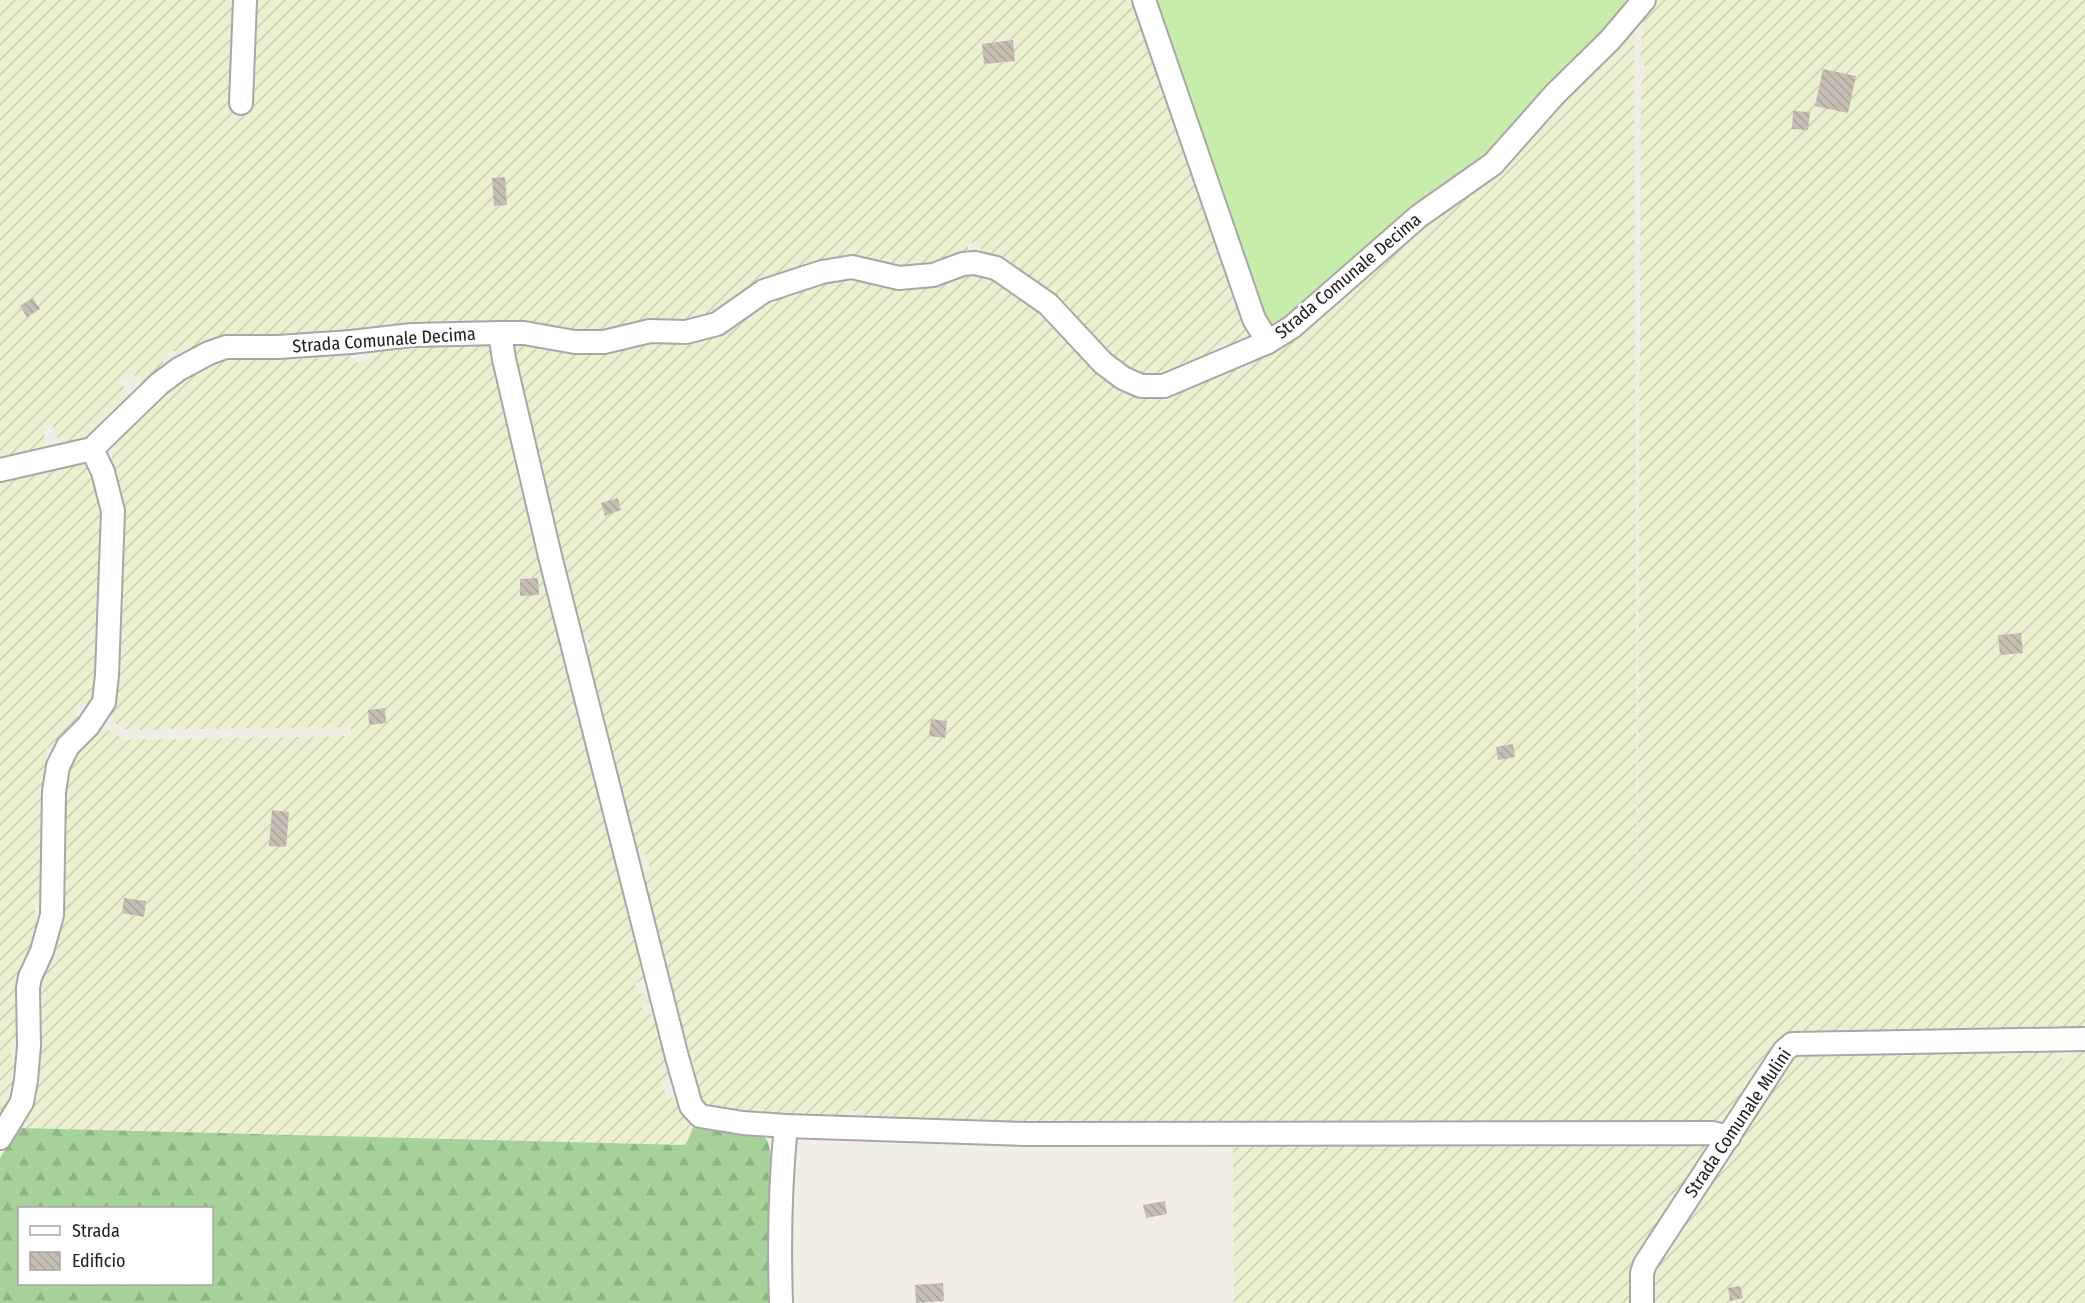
<svg xmlns="http://www.w3.org/2000/svg" width="2085" height="1303" viewBox="0 0 2085 1303" font-family="'Fira Sans Condensed',sans-serif">
	<style>
		.farmland { fill: url(#farmland-furrows) }
		.grass { fill: #c7edaa }
		.forest { fill: url(#forest-firs); fill-rule: evenodd }
		.building { fill: url(#building-back-hatch) }
		.lines { fill: none; stroke-linecap: round; stroke-linejoin: round }
		.minor-casing { stroke: #a7a7a7; stroke-width: 26 }
		.minor { stroke: #fff; stroke-width: 22 }
		.labels { text-anchor: middle; dominant-baseline: central; stroke-width: 5; stroke-linejoin: round; paint-order: stroke }
		.street-label { font-size: 18px; fill: #202020; stroke: #fff }
	</style>
	<defs>
		<pattern id="farmland-furrows" width="10" height="10" patternUnits="userSpaceOnUse" patternTransform="scale(1.5)"><rect width="10" height="10" fill="#ecf0d0"/><path d="M-1 1l2-2M0 10L10 0M9 11l2-2" fill="none" stroke="#caceb2"/></pattern>
		<pattern id="forest-firs" width="22" height="20" patternUnits="userSpaceOnUse" patternTransform="scale(1.5)"><rect width="22" height="20" fill="#a6d299"/><path d="M5 1l3.5 6h-7zM16 11l3.5 6h-7z" fill="#8fb484"/></pattern>
		<pattern id="building-back-hatch" width="6" height="6" patternUnits="userSpaceOnUse" patternTransform="scale(1.5)"><rect width="6" height="6" fill="#c6beb5"/><path d="M-1 5l2 2M0 0l6 6M5-1l2 2" fill="none" stroke="#aaa39b"/></pattern>
	</defs>
	<rect width="100%" height="100%" fill="#f1eee6"/>
	<!-- farmland -->
	<g class="farmland">
		<path d="M0 0H240L237 114 248 116 245 72 250 0H1134L1255 336 1231 349 1225 343 1211 349 1214 358 1188 368 1184 362 1171 370V375L1149 380 1110 356 986 256 976 242 967 244 971 256 907 271 846 261 707 318 590 337 422 328 415 321 406 322 403 328 255 337 235 333 182 358 173 350 163 360 165 369 142 384 133 374 120 382 130 396 88 436 62 449 52 425 44 426 45 449 0 461Z"/>
		<path d="M1652 0H2085V1030L1784 1037 1775 1044 1720 1128 861 1123 856 1111H846L843 1120 704 1111 689 1072 694 1065 692 1055 682 1053 639 877 650 868 647 855 631 854 581 651 590 648 587 638 577 630 546 509 551 505 548 496 540 490 510 355 517 342 580 350 761 304 764 308 776 303 775 295 829 278 981 269 1043 311 1098 372 1175 392 1436 216 1485 179 1488 184 1497 178 1496 171 1630 27 1634 32 1637 975 1641 86 1647 67 1640 62 1644 10Z"/>
		<path d="M489 343 494 349 647 977 635 984 637 994 652 993 655 1002 640 1003 644 1012 658 1016 673 1074 662 1083 668 1099 679 1096 694 1125 687 1145 19 1128 63 768 99 726 107 729 125 740 350 736 351 727 126 730 110 719 125 512 111 462 114 447 126 430 171 383 229 354 347 349 356 362 366 363 374 350 383 344Z"/>
		<path d="M79 459 91 463 109 518 98 695 91 705 79 706 77 715 82 723 62 745 46 748 47 761 57 759 44 900 34 901V910L41 915 20 1042H11V1056L21 1055 24 1078 0 1130V477Z"/>
		<path d="M1997 1047 1998 1056H2006L2013 1049 2055 1050 2057 1058H2066L2070 1049H2085V1303H1653V1276L1655 1263 1797 1052Z"/>
		<path d="M1233 1138H1714L1634 1303H1234Z"/>
	</g>
	<!-- grass -->
	<path class="grass" d="M1149 0H1635L1488 158 1273 331 1259 315Z"/>
	<!-- forest -->
	<path class="forest" d="M694 1125 760 1131 768 1142 776 1178 773 1303H0V1158L19 1128 686 1145ZM20 1208H212V1284H20Z"/>
	<!-- building -->
	<g class="building">
		<path d="M1013 40 1015 61 984 64 982 44Z"/>
		<path d="M1823 69 1856 76 1848 113 1815 106Z"/>
		<path d="M1793 111 1810 112 1808 130 1792 129Z"/>
		<path d="M505 177 507 205 494 206 492 178Z"/>
		<path d="M33 298 40 309 27 317 20 306Z"/>
		<path d="M618 498 621 510 605 516 601 503Z"/>
		<path d="M538 578 539 595 520 596V579Z"/>
		<path d="M2021 633 2023 653 2000 655 1998 635Z"/>
		<path d="M385 708 386 723 369 725 368 710Z"/>
		<path d="M931 719 947 721 945 738 929 736Z"/>
		<path d="M1513 744 1515 757 1498 760 1496 747Z"/>
		<path d="M272 810 289 812 286 847 269 846Z"/>
		<path d="M124 898 146 901 144 917 122 913Z"/>
		<path d="M1165 1201 1167 1214 1146 1218 1143 1205Z"/>
		<path d="M943 1283 944 1301 916 1303 915 1285Z"/>
		<path d="M1740 1286 1743 1298 1730 1301 1728 1288Z"/>
	</g>
	<g class="lines">
		<!-- minor casing -->
		<g class="minor-casing">
			<g id="minor">
				<path d="M1144 0 1254 319 1268 342"/>
				<path d="M241 103 245 0"/>
				<path d="M500 333 504 359 550 556 677 1057 691 1106 700 1116 743 1123 786 1126 1026 1134 1712 1133 1729 1137"/>
				<path d="M0 470 92 449 159 384 179 369 209 353 226 347H278L351 342 412 335 500 333H524L575 342H604L650 331 686 332 717 324 764 291 822 272 852 267 899 278 933 275 963 264 975 263 996 268 1048 304 1103 363 1123 378 1141 386H1164L1268 342 1292 327 1419 216 1493 164 1555 94 1610 40 1644 0"/>
				<path d="M0 1138 22 1102 26 1080 29 1046 28 988 30 977 42 951 52 915 54 792 58 766 68 746 88 726 104 702 107 675 113 511 103 472 92 449"/>
				<path d="M781 1303C779 1244 780 1184 786 1126"/>
				<path d="M1642 1303V1273L1645 1264 1784 1051 1792 1044 2085 1039"/>
			</g>
		</g>
		<!-- minor -->
		<use href="#minor" class="minor"/>
	</g>
	<g class="labels">
		<!-- street labels -->
		<g class="street-label">
			<text transform="translate(1348 276) rotate(-40)">Strada Comunale Decima</text>
			<text transform="translate(384 340) rotate(-4)">Strada Comunale Decima</text>
			<text transform="translate(1738 1123) rotate(-56)">Strada Comunale Mulini</text>
		</g>
	</g>
	<!-- legend -->
	<rect x="18" y="1207" width="195" height="78" fill="#ffffff" stroke="#a6a6a6" stroke-width="1.5"/>
	<rect x="30" y="1226" width="30" height="9" fill="#ffffff" stroke="#a6a6a6" stroke-width="1.5"/>
	<text x="72" y="1237" font-size="18" fill="#202020">Strada</text>
	<rect x="30" y="1252" width="30" height="18" fill="url(#building-back-hatch)" stroke="#a6a6a6" stroke-width="1.5"/>
	<text x="72" y="1267" font-size="18" fill="#202020">Edificio</text>
</svg>
